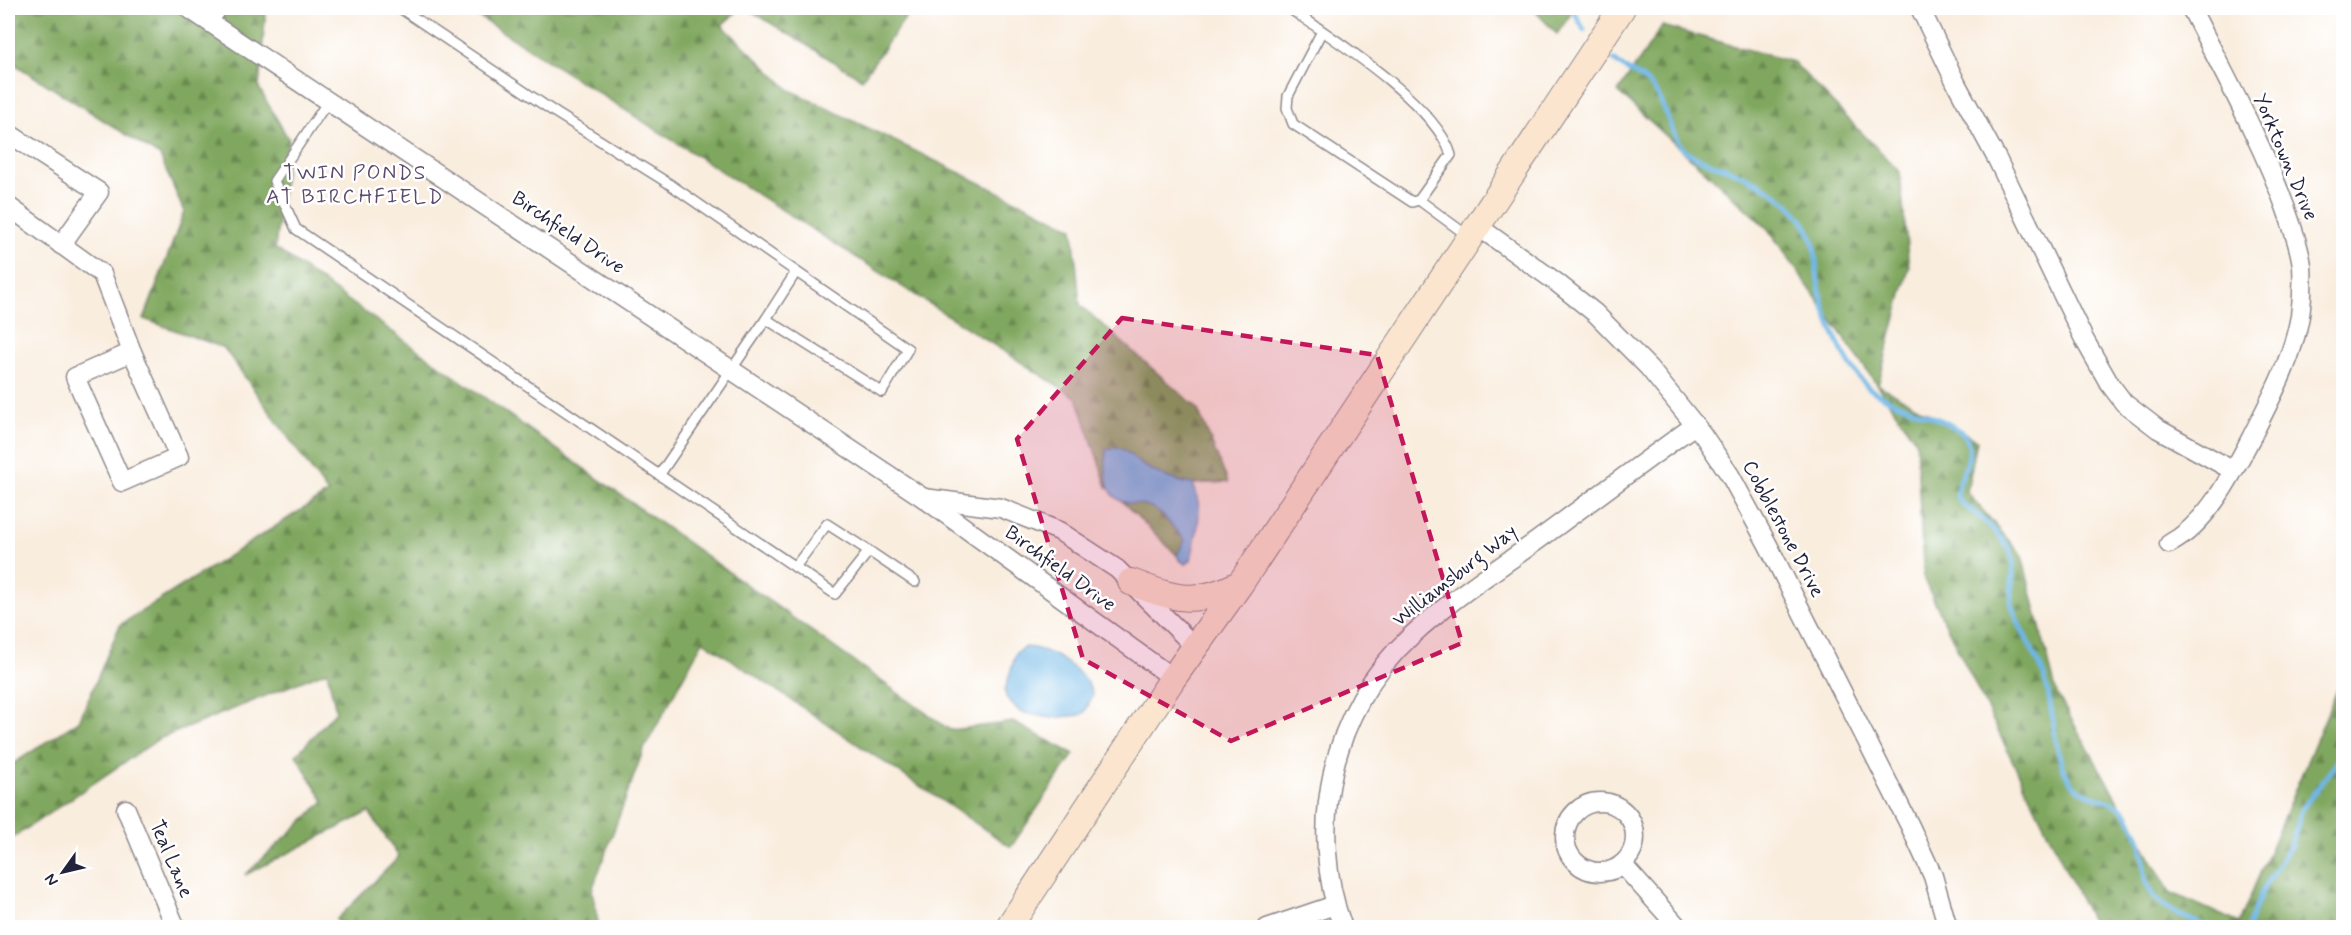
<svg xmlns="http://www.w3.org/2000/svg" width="2351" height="935" viewBox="0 0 2351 935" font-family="Mynerve,sans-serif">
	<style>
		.forest { fill: url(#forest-firs); stroke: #51644c; stroke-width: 1.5 }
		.water { fill: #6fb7e6; stroke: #486c90; stroke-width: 1.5 }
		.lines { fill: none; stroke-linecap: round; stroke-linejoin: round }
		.stream { stroke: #6fb7e6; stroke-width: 5 }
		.service-casing { stroke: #8e888c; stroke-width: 12 }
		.minor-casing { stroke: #8e888c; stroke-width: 21 }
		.secondary-casing { stroke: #8e888c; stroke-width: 28 }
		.service { stroke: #fff; stroke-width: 9 }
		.minor { stroke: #fff; stroke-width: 18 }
		.secondary { stroke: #fbe5cf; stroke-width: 26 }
		.marked { fill: #c2185b; fill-opacity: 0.2; stroke: #c2185b; stroke-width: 4.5; stroke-dasharray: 12 8; stroke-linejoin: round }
		.labels { text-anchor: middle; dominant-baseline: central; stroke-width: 5; stroke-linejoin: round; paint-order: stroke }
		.street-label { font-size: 20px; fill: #22223b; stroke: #fff }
		.neighbourhood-label { font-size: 21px; letter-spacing: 1.5px; fill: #5b4a6c; stroke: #fff }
	</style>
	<defs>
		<pattern id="forest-firs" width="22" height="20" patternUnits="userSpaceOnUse" patternTransform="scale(1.5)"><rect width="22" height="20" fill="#80a75e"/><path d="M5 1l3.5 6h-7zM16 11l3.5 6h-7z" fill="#68884f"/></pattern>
	</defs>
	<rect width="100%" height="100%" fill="#fff"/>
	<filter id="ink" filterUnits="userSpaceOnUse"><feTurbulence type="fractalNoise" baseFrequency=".0167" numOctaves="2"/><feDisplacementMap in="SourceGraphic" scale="12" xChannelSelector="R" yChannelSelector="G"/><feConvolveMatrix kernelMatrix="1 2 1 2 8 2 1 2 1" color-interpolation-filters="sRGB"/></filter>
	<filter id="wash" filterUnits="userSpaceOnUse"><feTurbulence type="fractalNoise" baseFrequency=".008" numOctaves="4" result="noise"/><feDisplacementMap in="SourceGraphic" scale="24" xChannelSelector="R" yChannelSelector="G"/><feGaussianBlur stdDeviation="1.35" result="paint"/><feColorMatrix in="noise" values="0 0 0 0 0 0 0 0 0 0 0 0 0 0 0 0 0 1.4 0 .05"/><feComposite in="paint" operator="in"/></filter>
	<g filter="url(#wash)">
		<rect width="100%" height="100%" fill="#f9edde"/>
		<!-- forest -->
		<g class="forest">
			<path d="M8 8H266L259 88 289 140 275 248 950 730 1013 722 1074 754 1011 847 703 641 643 751 592 890 599 927H348L336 920 399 857 369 812 245 875 324 801 296 755 336 711 327 671 159 739 8 841V767L79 721 120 625 328 493 224 348 144 319 184 212 160 156 8 60Z"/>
			<path d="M465 8H741L722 25 790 90 1073 228 1080 305 1197 408 1228 482 1193 484 1186 564 1107 487 1077 398Z"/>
			<path d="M746 8H899L908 14 862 79Z"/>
			<path d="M1532 8H1575L1557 34Z"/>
			<path d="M1662 26 1793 62 1900 172 1909 268 1878 385 1977 440 1967 492 2022 556 2057 694 2170 892 2239 923 2338 688 2343 683V927H2094L1924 580 1916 441 1768 229 1618 92Z"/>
		</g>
		<!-- water -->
		<g class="water">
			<path d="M1117 447C1129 450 1134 461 1144 466 1158 474 1177 482 1193 484 1205 510 1196 533 1191 560L1186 564 1179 560 1177 555 1185 540C1173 529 1166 515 1151 507 1144 504 1137 504 1129 503 1102 499 1106 469 1106 449Z"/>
			<path d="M1025 647C1051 648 1085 670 1093 695L1085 712 1080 715 1051 718 1020 712 1006 697 1005 690 1016 653Z"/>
		</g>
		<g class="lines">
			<!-- stream -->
			<g class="stream">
				<path d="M1572 8 1584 30"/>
				<path d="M1614 60C1628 73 1645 76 1656 92 1668 110 1671 140 1687 152 1698 160 1712 164 1725 168 1755 180 1788 196 1805 224 1817 242 1815 260 1818 281 1823 315 1843 362 1867 386 1886 406 1955 417 1967 439 1976 456 1957 478 1957 496 1960 505 1969 508 1976 514 1988 524 2003 537 2010 551 2018 569 2008 588 2012 605 2018 630 2036 651 2044 676 2054 707 2052 744 2066 774 2077 797 2098 795 2118 806 2126 810 2130 820 2134 827 2144 844 2143 862 2146 880 2152 908 2191 921 2214 928"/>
				<path d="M2247 928 2264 887 2291 845 2302 809 2344 753"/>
			</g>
		</g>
	</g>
	<g filter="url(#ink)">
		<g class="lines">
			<!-- service casing -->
			<g class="service-casing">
				<g id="service">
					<path d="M400 8 556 113 668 183 908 349 882 392 766 319 660 474"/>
					<path d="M1289 8C1334 39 1436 104 1451 155L1419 200 1412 202 1293 124 1287 108 1288 96 1322 31"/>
					<path d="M212 23 224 8"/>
					<path d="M329 100 274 181 296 229 835 594 869 551 915 582"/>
					<path d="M1419 200 1468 236"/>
					<path d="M766 319 796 272"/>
					<path d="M795 567 827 524 869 551"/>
				</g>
			</g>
			<!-- minor casing -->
			<g class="minor-casing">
				<g id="minor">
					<path d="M188 8 922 497 1173 678"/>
					<path d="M1920 8 1957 85 1997 159 2084 339 2109 383 2124 403 2158 429 2232 470"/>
					<path d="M8 133 99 192 61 245"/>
					<path d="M8 206 102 274 132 352"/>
					<path d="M1476 225 1556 282 1595 313 1649 368 1703 435 1730 475 1768 545 1910 826 1933 876 1948 928"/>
					<path d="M132 352 179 457 122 482 75 377Z"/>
					<path d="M924 498 1001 508 1059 531 1117 569 1195 647"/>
					<path d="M2169 544C2207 524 2232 475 2251 438 2271 398 2292 361 2300 316 2302 301 2303 282 2302 266 2300 247 2292 227 2286 209 2261 140 2224 74 2191 8"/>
					<circle cx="1600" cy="837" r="35"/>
					<path d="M126 809 176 928"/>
					<path d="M1622 864 1679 928"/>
					<path d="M1267 928 1335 905"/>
					<path d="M1343 928C1306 827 1331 709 1411 636 1450 600 1495 571 1538 540 1590 502 1642 463 1695 425"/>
				</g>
			</g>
			<!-- secondary casing -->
			<g class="secondary-casing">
				<g id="secondary">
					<path d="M1131 582C1175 599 1196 606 1239 584"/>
					<path d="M1008 928 1173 678 1240 584 1622 8"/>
				</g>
			</g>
			<!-- service -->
			<use href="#service" class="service"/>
			<!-- minor -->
			<use href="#minor" class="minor"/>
			<!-- secondary -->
			<use href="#secondary" class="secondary"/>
		</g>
	</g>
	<!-- marked area -->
	<path class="marked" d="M1122 318 1377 355 1462 643 1231 741 1083 659 1017 439Z"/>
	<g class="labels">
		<!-- street labels -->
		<g class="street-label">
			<text transform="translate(2285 157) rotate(67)">Yorktown Drive</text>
			<text transform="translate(568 233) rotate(34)">Birchfield Drive</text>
			<text transform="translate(1783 529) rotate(62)">Cobblestone Drive</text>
			<text transform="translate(1060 569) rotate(36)">Birchfield Drive</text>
			<text transform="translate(1455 576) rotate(-38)">Williamsburg Way</text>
			<text transform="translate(171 859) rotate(67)">Teal Lane</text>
		</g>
		<!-- neighbourhood labels -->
		<g class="neighbourhood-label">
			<text x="355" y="173">TWIN PONDS<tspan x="355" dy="24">AT BIRCHFIELD</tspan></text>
		</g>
	</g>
	<!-- margin -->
	<rect width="2351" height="935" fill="none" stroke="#fff" stroke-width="30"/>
	<!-- north arrow -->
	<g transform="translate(63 872) rotate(236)" stroke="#ffffff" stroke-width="4.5" paint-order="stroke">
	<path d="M0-4.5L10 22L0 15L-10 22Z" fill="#22223b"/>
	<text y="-9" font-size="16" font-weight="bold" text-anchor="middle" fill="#22223b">N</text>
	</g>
</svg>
